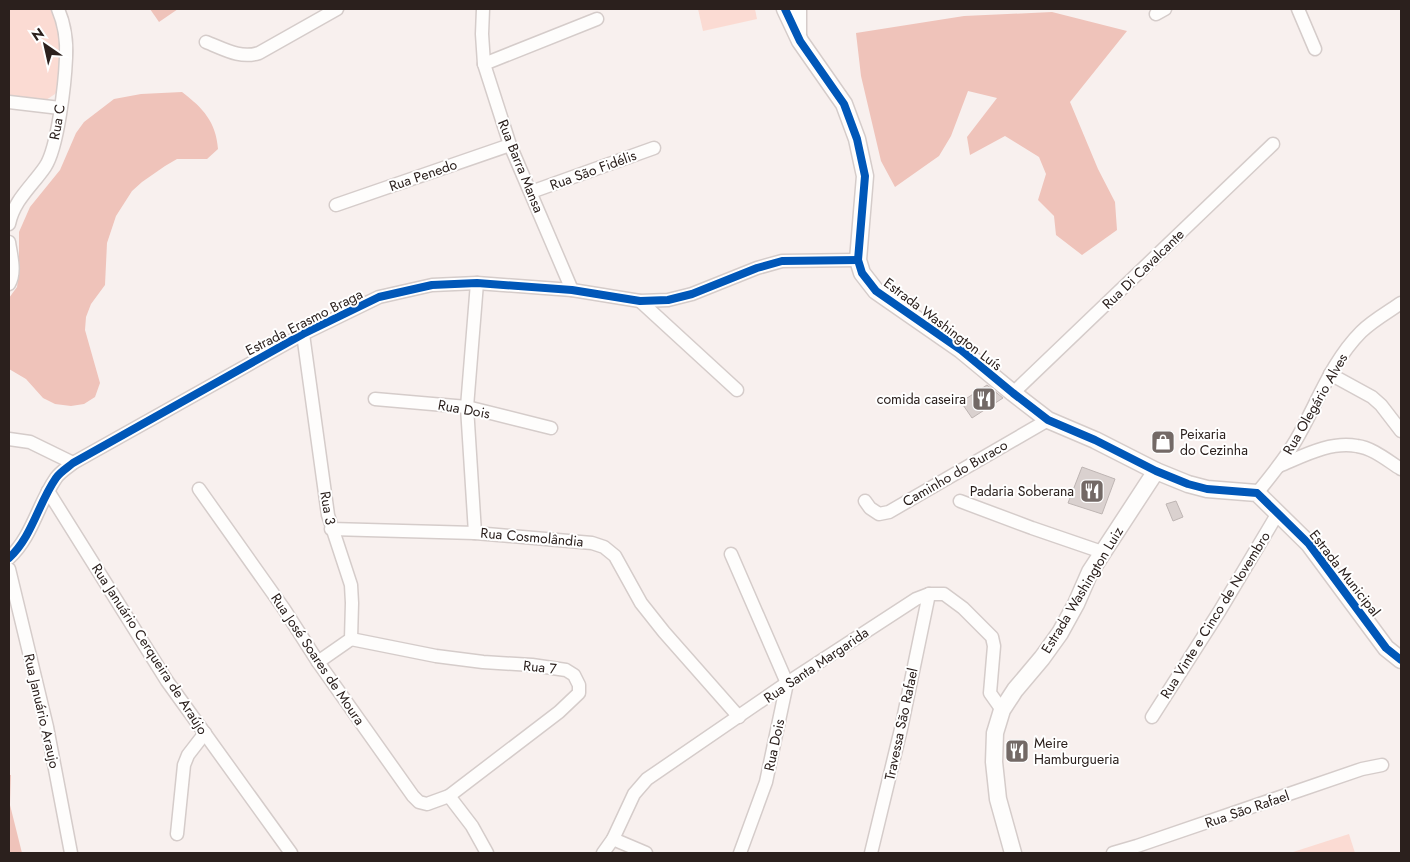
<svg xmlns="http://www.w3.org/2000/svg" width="1410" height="862" viewBox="0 0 1410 862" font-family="Jost,sans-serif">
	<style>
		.green { fill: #fbdbd3 }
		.forest { fill: #efc3ba }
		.building { fill: #dad1cf; stroke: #beb5b3 }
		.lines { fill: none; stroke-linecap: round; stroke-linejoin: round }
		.minor-casing { stroke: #d5ccca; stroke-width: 15 }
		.tertiary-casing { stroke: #d5ccca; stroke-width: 19 }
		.minor { stroke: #fefdfc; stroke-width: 12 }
		.tertiary { stroke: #fefdfc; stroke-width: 16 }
		.cycleway-casing { stroke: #fff; stroke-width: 11 }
		.cycleway { stroke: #0057b8; stroke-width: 8 }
		.labels { text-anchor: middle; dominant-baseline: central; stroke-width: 4; stroke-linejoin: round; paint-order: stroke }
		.street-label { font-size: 14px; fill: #2b201d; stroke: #fff }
		.poi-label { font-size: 14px; fill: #2b201d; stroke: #fff; text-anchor: end }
	</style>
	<rect width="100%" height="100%" fill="#f8f0ee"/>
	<!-- green -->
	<g class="green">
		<path d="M9 9H59L63 79 55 94 43 102 9 98Z"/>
		<path d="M698 9H755L757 19 703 31Z"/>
		<path d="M1349 834 1355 853H1290Z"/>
	</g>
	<!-- forest -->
	<g class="forest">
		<path d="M150 9H178L159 22Z"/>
		<path d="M1052 12 1127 31 1070 102 1098 169 1115 202 1117 230 1082 255 1056 235 1054 216 1038 200 1046 174 1039 157 1005 136 970 155 967 137 997 98 968 91 951 136 939 156 895 187 881 161 861 76 856 33 964 16Z"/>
		<path d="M182 92C203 108 216 122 218 149L207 159H177L165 166 142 182 132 191 116 216 107 243 105 285 91 304 86 317 85 330 100 383 95 397 84 404 71 406 55 404 43 398 26 379 9 369V298L17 287 19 273V232L30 207 60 170 76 133 84 122 114 99 141 94Z"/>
		<path d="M9 775H11L10 805 22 853H9Z"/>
	</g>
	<!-- building -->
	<g class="building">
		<path d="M987 385 1003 398 972 418 961 402Z"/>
		<path d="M1082 467 1115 479 1102 514 1068 503Z"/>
		<path d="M1176 501 1183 517 1173 521 1166 504Z"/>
		<path d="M1010 743H1025V762L1008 759Z"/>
	</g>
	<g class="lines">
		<!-- minor casing -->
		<g class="minor-casing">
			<g id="minor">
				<path d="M483 9 482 34 484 64 510 145 572 290"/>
				<path d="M800 9V39"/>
				<path d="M1298 9 1315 49"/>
				<path d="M1156 14 1165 9"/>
				<path d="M206 42C224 49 240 59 259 53L337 9"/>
				<path d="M484 64 597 19"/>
				<path d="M9 102 60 108"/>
				<path d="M531 192 654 148"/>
				<path d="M336 205 510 145"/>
				<path d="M9 224C14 200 32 186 45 167 58 148 65 82 66 58 67 42 64 23 58 9"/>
				<path d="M9 242C11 256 16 272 9 284"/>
				<path d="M640 301 737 390"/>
				<path d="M303 334 328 515 351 585 352 603 351 639 318 662"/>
				<path d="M1330 374 1372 397 1381 405 1401 431"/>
				<path d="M1013 393 1273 144"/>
				<path d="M375 399 467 407 551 428"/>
				<path d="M9 439 30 442 73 463"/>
				<path d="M1279 466C1303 456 1330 441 1357 446 1373 448 1388 461 1401 469"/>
				<path d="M199 489 284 609 318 662 413 796 419 802 427 804 449 796 559 712 579 693V685L574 675 566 670 532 665 483 662 436 656 351 639"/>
				<path d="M48 491 167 681 291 853"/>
				<path d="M1257 493C1271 476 1285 459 1296 440 1317 404 1331 362 1361 332 1372 321 1388 312 1401 303"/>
				<path d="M865 501 870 508 879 514 889 512 1048 420"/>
				<path d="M960 501 1032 528 1102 552"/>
				<path d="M331 529 475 533 592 543 604 547 615 556 641 603 664 632 739 717"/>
				<path d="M475 533 467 407 477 283"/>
				<path d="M731 554 787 683 766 782 740 853"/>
				<path d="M9 558C32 537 38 504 56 478 60 472 67 468 73 463L303 334 379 297 432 285 477 283 572 290 640 301 668 300 692 294 757 268 782 261 858 260"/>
				<path d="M9 569 47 727 71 853"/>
				<path d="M1152 717 1219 612 1278 513"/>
				<path d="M449 796 472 826 487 853"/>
				<path d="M177 834 184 765 188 755 205 733"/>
				<path d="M613 839 646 853"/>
				<path d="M603 853 613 839 634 794 647 779 787 683 916 599 929 594H944L963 608 992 637 994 646 990 693 1002 710"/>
				<path d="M871 853 901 729 929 594"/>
				<path d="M1113 853 1137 846 1362 769 1382 765"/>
			</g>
		</g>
		<!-- tertiary casing -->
		<g class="tertiary-casing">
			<g id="tertiary">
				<path d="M785 9 800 41 844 104 857 139 865 176 858 260 862 273 876 291 961 350 1013 393 1048 420 1095 440 1156 471 1188 484 1207 489 1257 493 1309 544 1386 648 1401 660"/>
				<path d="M1013 853 998 799 994 762 995 733 1002 710 1015 690 1042 658 1060 633 1076 604 1090 572 1156 471"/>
			</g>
		</g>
		<!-- minor -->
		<use href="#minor" class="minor"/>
		<!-- tertiary -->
		<use href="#tertiary" class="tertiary"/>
		<!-- cycleway casing -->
		<g class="cycleway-casing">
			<g id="cycleway">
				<path d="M785 9 800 41 844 104 857 139 865 176 858 260 862 273 876 291 961 350 1013 393 1048 420 1095 440 1156 471 1188 484 1207 489 1257 493 1309 544 1386 648 1401 660"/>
				<path d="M9 558C32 537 38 504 56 478 60 472 67 468 73 463L303 334 379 297 432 285 477 283 572 290 640 301 668 300 692 294 757 268 782 261 858 260"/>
			</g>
		</g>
		<!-- cycleway -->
		<use href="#cycleway" class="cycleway"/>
	</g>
	<!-- icons -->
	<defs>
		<g id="restaurant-square" transform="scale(1.25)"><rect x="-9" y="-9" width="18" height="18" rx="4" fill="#736966" stroke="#fff"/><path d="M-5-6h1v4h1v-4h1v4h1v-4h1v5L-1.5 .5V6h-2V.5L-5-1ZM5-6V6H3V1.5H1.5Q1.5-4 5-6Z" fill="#fff"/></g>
		<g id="shop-square" transform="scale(1.25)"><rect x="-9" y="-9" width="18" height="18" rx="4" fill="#736966" stroke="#fff"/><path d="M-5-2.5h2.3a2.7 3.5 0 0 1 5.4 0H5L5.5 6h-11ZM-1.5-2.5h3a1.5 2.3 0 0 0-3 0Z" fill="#fff"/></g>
	</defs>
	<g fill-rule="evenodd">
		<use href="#restaurant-square" x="984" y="399"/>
		<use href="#shop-square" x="1163" y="442"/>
		<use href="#restaurant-square" x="1092" y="491"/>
		<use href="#restaurant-square" x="1017" y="751"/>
	</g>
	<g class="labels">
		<!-- street labels -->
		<g class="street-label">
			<text transform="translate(57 122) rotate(-80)">Rua C</text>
			<text transform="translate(521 166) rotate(68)">Rua Barra Mansa</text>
			<text transform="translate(593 170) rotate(-20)">Rua São Fidélis</text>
			<text transform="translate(423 175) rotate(-19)">Rua Penedo</text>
			<text transform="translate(1143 269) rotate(-44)">Rua Di Cavalcante</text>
			<text transform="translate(304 322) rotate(-27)">Estrada Erasmo Braga</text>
			<text transform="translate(943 324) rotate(37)">Estrada Washington Luís</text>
			<text transform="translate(1315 404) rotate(-60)">Rua Olegário Alves</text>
			<text transform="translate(464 409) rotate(10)">Rua Dois</text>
			<text transform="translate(955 473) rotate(-30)">Caminho do Buraco</text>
			<text transform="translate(328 508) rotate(80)">Rua 3</text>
			<text transform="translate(532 537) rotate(5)">Rua Cosmolândia</text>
			<text transform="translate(1345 573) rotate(52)">Estrada Municipal</text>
			<text transform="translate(1082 590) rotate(-59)">Estrada Washington Luiz</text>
			<text transform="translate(1215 615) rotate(-58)">Rua Vinte e Cinco de Novembro</text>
			<text transform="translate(150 649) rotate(57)">Rua Januário Cerqueira de Araújo</text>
			<text transform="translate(318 659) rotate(56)">Rua José Soares de Moura</text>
			<text transform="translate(816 665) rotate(-34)">Rua Santa Margarida</text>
			<text transform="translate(540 667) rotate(6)">Rua 7</text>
			<text transform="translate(42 711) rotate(77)">Rua Januário Araujo</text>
			<text transform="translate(901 724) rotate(-78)">Travessa São Rafael</text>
			<text transform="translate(774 745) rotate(-78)">Rua Dois</text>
			<text transform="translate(1247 809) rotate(-19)">Rua São Rafael</text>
		</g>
		<!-- poi labels -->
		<g class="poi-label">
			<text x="966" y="399">comida caseira</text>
			<text x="1180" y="434" text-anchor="start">Peixaria<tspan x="1180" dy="16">do Cezinha</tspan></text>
			<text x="1074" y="491">Padaria Soberana</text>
			<text x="1034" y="743" text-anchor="start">Meire<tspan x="1034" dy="16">Hamburgueria</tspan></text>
		</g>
	</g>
	<!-- border -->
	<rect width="1410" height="862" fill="none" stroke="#2b201d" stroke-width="20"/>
	<!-- north arrow -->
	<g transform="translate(45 45) rotate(326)" stroke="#ffffff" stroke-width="4" paint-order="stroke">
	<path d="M0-4L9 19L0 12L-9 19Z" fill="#2b201d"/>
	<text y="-8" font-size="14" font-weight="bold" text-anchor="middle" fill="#2b201d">N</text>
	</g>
</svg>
